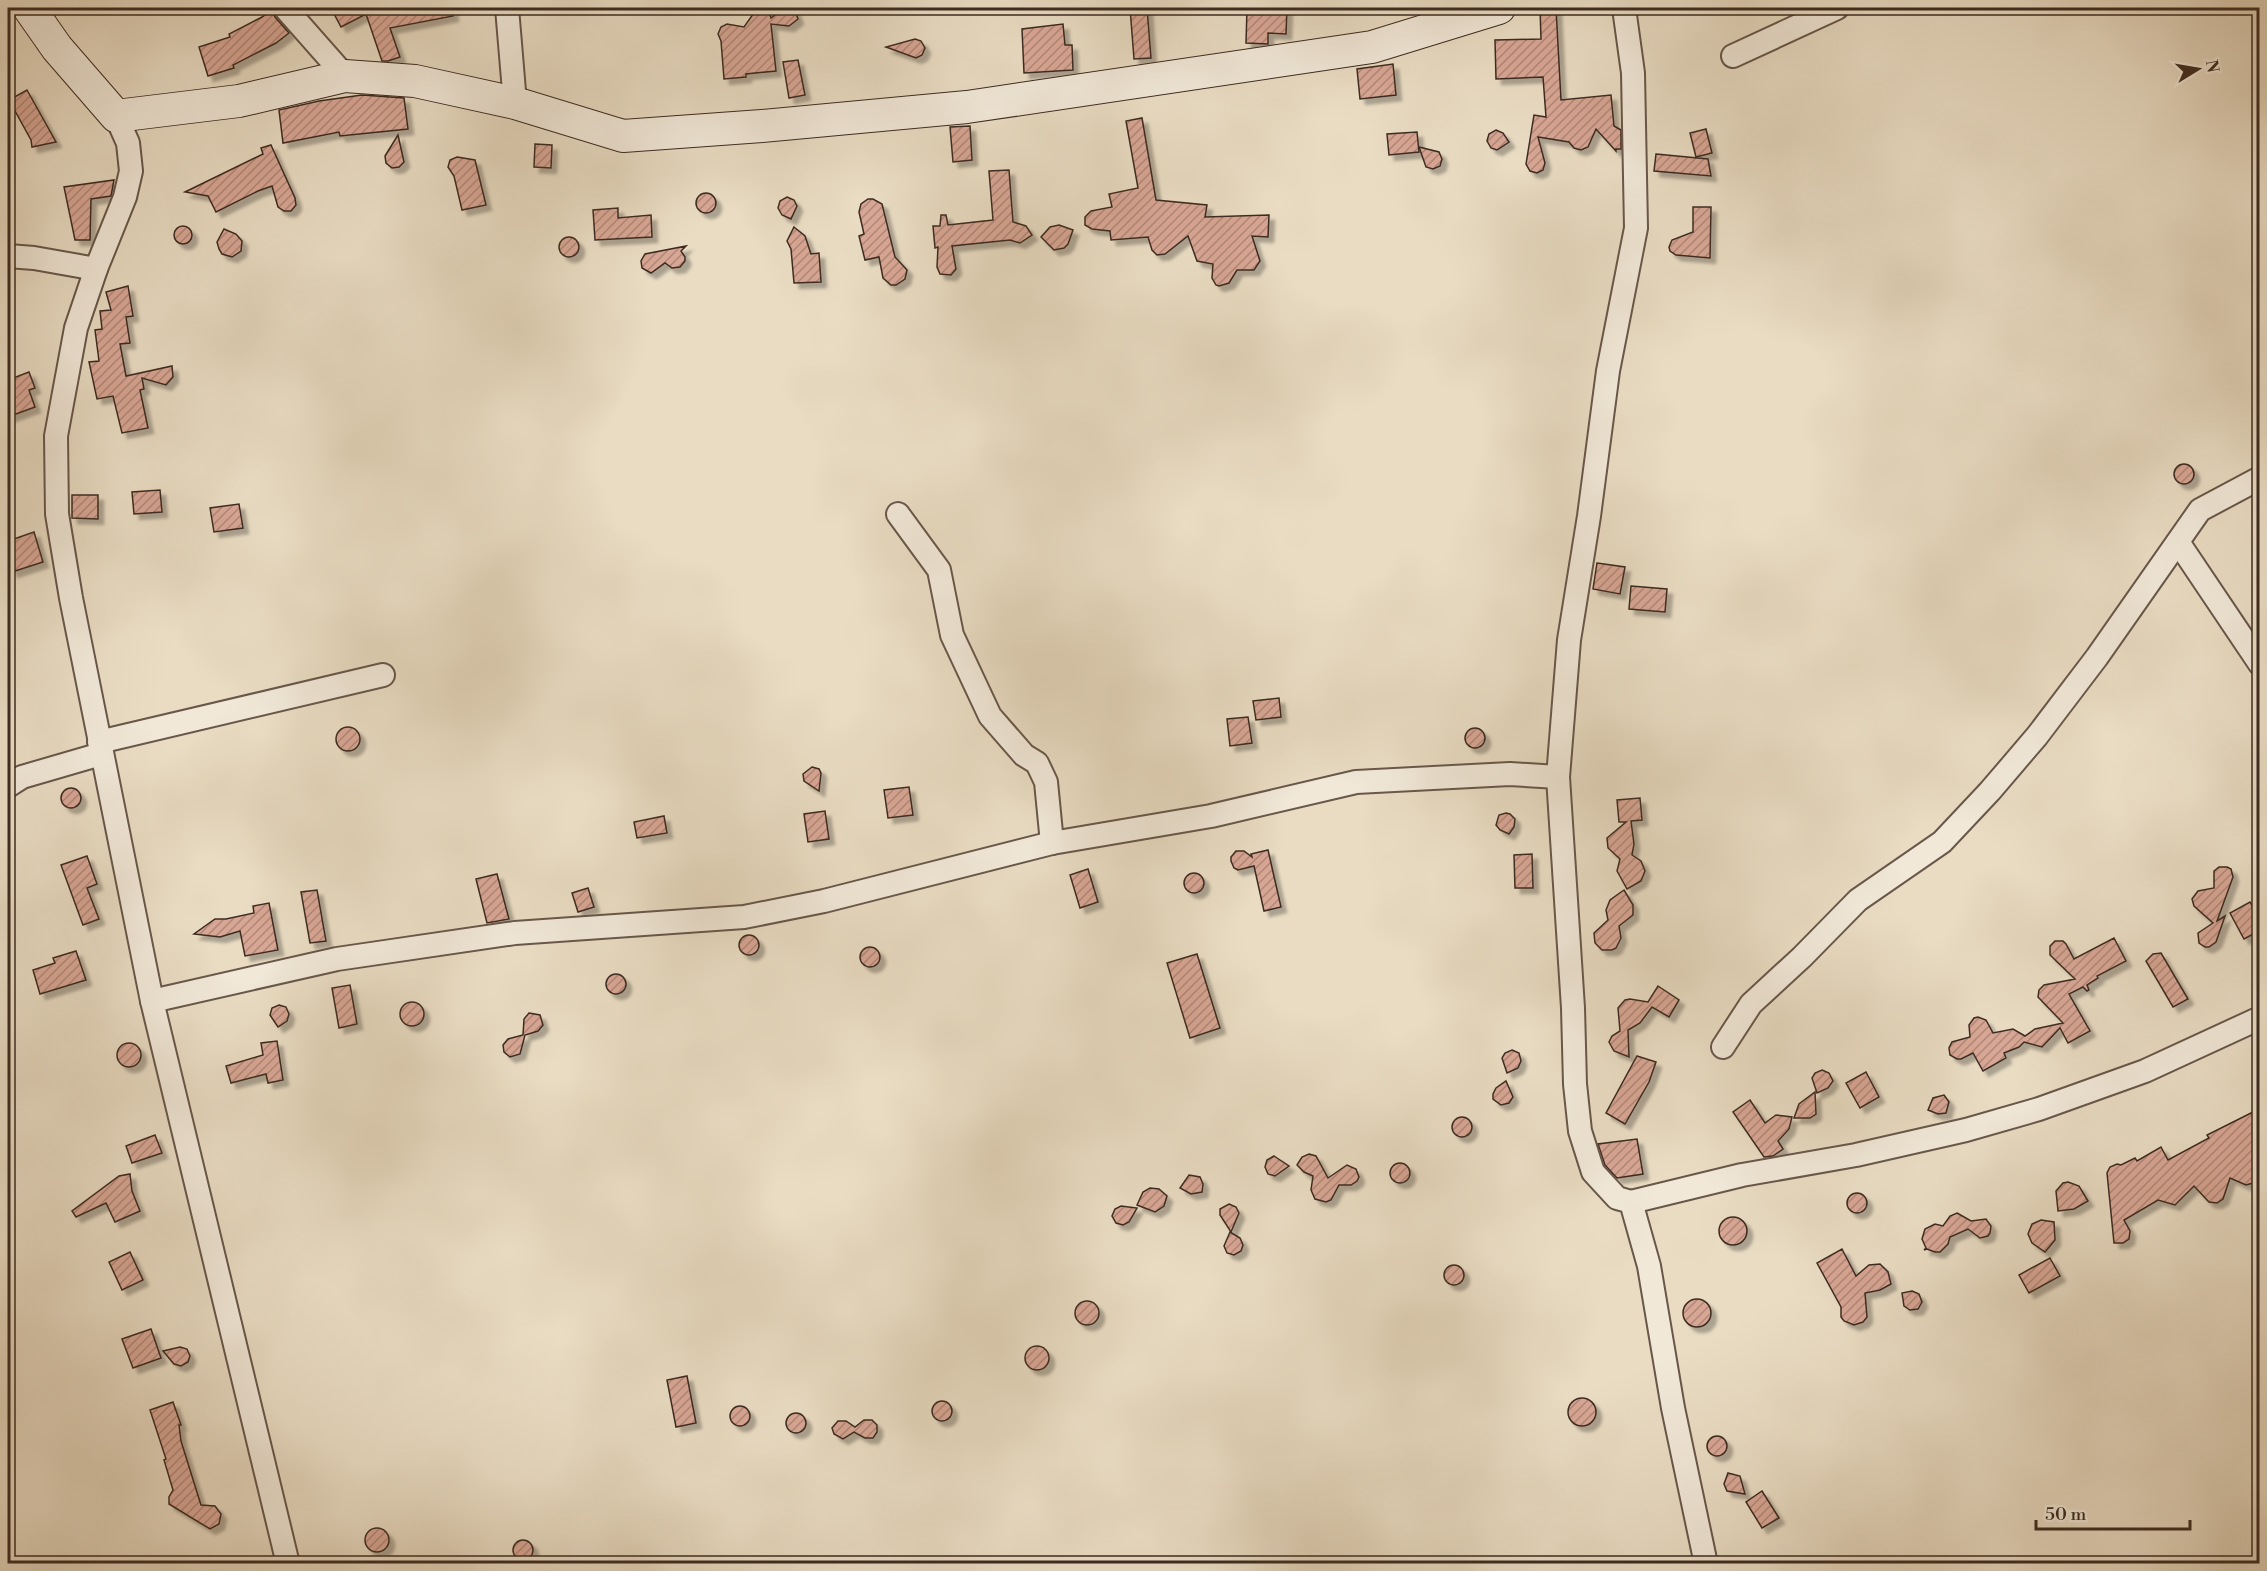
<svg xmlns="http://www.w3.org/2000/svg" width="2267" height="1571" viewBox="0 0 2267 1571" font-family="'Libre Bodoni',serif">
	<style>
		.building { fill: url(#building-hatch); stroke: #3d2b21; stroke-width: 1.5; filter: url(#shadow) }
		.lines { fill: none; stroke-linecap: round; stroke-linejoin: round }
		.street-casing { stroke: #68574a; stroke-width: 26 }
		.secondary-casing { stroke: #3d2b21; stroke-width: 34 }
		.street { stroke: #f1e8d8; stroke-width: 22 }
		.secondary { stroke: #f1e8d8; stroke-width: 32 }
	</style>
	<defs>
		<pattern id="building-hatch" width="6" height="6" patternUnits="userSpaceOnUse" patternTransform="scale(1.5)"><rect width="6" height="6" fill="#d8a694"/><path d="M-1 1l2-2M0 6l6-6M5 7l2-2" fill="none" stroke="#b08778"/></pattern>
		<filter id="shadow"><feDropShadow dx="5.5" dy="5.5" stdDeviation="1.5" flood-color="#0004"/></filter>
	</defs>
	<rect width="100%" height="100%" fill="#e9dcc3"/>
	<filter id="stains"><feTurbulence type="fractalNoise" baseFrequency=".00333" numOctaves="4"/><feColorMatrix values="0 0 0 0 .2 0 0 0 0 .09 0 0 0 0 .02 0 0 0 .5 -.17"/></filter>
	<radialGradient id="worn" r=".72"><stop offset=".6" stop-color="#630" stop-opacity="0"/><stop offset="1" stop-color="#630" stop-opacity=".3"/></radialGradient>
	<!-- building -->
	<g class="building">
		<path d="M331 8H383L384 11 401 8H452L453 16 390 28 400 57 388 61H382L366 14 341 27Z"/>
		<path d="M784 8H794L798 19 789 26 771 24 776 71 746 74V77L724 79 721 41 718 34 721 27 727 24 744 27 756 10H764L770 15 771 18Z"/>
		<path d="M1130 8H1147L1151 58 1134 59Z"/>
		<path d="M1247 8H1287L1286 34 1268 33V44L1246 43Z"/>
		<path d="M1540 8H1556L1561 100 1611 95 1614 126 1621 130V149H1616V151L1596 129 1588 147 1581 150 1574 148 1569 142 1538 137 1545 163 1543 170 1537 173 1530 171 1526 164 1534 115 1546 117 1543 77 1496 79 1495 40 1541 39Z"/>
		<path d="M272 10 275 17 289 33 276 43 233 65 234 68 208 76 199 47 230 37 229 34 262 17Z"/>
		<path d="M1063 24 1065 45H1072L1073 70 1024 73 1022 29Z"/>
		<path d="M915 39 921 41 925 48 922 55 916 58 886 47Z"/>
		<path d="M798 60 805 95 789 98 783 62Z"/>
		<path d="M1393 64 1396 95 1360 99 1357 69Z"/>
		<path d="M27 90 56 142 32 147 31 140 9 100Z"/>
		<path d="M362 95 404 98 408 129 340 136 339 132 283 143 279 110 319 101Z"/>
		<path d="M1142 118 1156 200 1207 205 1205 217 1269 215 1268 237 1252 236 1260 261 1254 270H1237L1229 283 1219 286 1216 285 1212 278 1213 264 1197 261 1188 236 1165 254 1157 255 1152 250 1148 237 1111 240 1110 231 1092 229 1085 225V217L1091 211 1112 207 1109 194 1138 188 1126 121Z"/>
		<path d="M970 126 972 160 953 162 950 127Z"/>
		<path d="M1706 129 1712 153 1696 157 1690 133Z"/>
		<path d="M1496 130 1503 133 1509 142 1497 150 1491 148 1487 141 1489 134Z"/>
		<path d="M1417 132 1419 152 1389 155 1387 134Z"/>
		<path d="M398 135 404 162 399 167 392 168 386 163 385 156Z"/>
		<path d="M535 144 552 145 551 168 534 167Z"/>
		<path d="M271 145 295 198 296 205 291 211H284L278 207 272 186 258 191 216 212 208 196 185 192 263 154 261 148Z"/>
		<path d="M1419 147 1439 152 1442 159 1440 166 1433 169 1426 167Z"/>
		<path d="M1656 154 1708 159 1711 176 1654 171Z"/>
		<path d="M457 157 475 160 486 205 462 210 454 176 448 167 450 160Z"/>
		<path d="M1009 170 1013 222 1026 226 1032 235 1020 243 1010 240 952 246 956 269 951 275 940 274 937 267 938 247 935 248 933 226H940L941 215H946L948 225 993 220 989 171Z"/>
		<path d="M114 180 111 196 91 199 90 240H75L64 187Z"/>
		<circle cx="706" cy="203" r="10"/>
		<path d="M787 197 794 200 797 206 791 219 782 215 778 208 780 201Z"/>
		<path d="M868 199H873L882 204 895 257 907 270 905 279 896 285H891L883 278 879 257 865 260 859 236 864 234 859 212 861 204Z"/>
		<path d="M1693 207H1711L1710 258 1676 255 1670 251 1669 247 1672 240 1693 232Z"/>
		<path d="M618 208V218L651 215 652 237 595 240 593 210Z"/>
		<path d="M1059 225 1073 230 1068 244 1064 248 1054 250 1041 237 1050 227Z"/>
		<circle cx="183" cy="235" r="9"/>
		<path d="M794 227 805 236 811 254 819 253 821 282 794 283 791 249 787 241Z"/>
		<path d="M224 229 236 234 242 241 241 251 232 257 222 254 219 249 217 242Z"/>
		<circle cx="569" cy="247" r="10"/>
		<path d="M686 246 681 251 685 257V261L680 267 672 268 665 263 651 273 642 268 641 261 645 254Z"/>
		<path d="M128 286 133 316 126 317 130 343 120 344 126 376 172 366 173 377 166 385 142 378 144 389 140 390 148 428 122 433 113 396 97 399 89 362 99 361 95 330 102 329 100 311 111 310 106 292Z"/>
		<path d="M29 372 35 388 29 390 35 407 8 417V380Z"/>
		<circle cx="2184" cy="474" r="10"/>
		<path d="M160 490 162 512 134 514 132 492Z"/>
		<path d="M72 495H98V519L72 518Z"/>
		<path d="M239 504 243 528 214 532 210 508Z"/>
		<path d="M34 532 43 562 12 572 8 557V541Z"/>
		<path d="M1597 563 1625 567 1620 594 1593 589Z"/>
		<path d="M1631 586 1667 589 1665 612 1629 609Z"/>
		<path d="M1279 698 1281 717 1256 720 1253 701Z"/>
		<path d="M1248 717 1252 743 1230 746 1227 719Z"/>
		<circle cx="348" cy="739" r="12"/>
		<circle cx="1475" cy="738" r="10"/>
		<path d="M812 767 819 769 821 773 819 791 804 781 803 774Z"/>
		<path d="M909 787 913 815 888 818 884 790Z"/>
		<circle cx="71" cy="798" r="10"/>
		<path d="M1640 798 1642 820 1631 821 1634 844 1632 855 1641 861 1645 871 1641 881 1627 889 1617 871 1620 859 1608 848 1607 838 1626 822H1619L1617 800Z"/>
		<path d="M825 811 829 839 808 842 804 814Z"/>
		<path d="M1506 813 1510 814 1515 819 1514 827 1509 834 1500 830 1496 825 1499 815Z"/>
		<path d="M664 816 667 833 637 838 634 822Z"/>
		<path d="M1268 850 1281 907 1264 911 1254 866 1238 870 1234 868 1231 861V857L1236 851H1244L1252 857 1251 854Z"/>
		<path d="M1532 854 1533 888H1515L1514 855Z"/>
		<path d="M87 856 97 884 87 888 99 919 83 925 61 865Z"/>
		<path d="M2219 867H2227L2231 869 2233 877 2217 921 2225 916 2216 942 2209 947H2205L2199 943 2198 933 2213 923 2194 906 2192 899 2198 891 2214 888V871Z"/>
		<path d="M1088 869 1098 902 1080 908 1070 875Z"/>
		<circle cx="1194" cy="883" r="10"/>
		<path d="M497 874 509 919 487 923 476 879Z"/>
		<path d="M588 888 594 907 578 912 572 893Z"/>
		<path d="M317 890 326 941 310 943 301 892Z"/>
		<path d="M1624 890 1633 905V915L1619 926 1621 938 1616 948 1612 950H1602L1595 943 1594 933 1608 920 1606 910 1610 900Z"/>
		<path d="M2250 902 2259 919V931L2244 939 2230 913Z"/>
		<path d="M269 903 278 950 245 956 240 931 220 937 194 934 215 919H226L254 913 253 906Z"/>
		<circle cx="749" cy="945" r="10"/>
		<path d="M2114 938 2126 961 2097 976 2098 978 2087 985 2089 990 2087 991 2083 987 2069 994 2090 1031 2068 1043 2060 1028 2042 1047 2024 1042 2019 1047 2004 1053 2006 1058 1983 1071 1973 1053 1961 1059H1957L1950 1055 1949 1048 1952 1042 1970 1037 1969 1025 1974 1018 1978 1017 1986 1020 1993 1033 2013 1029 2025 1036 2035 1029 2063 1023 2038 997 2039 990 2044 985 2075 979 2050 955V946L2055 941H2063L2066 944 2074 959Z"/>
		<circle cx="870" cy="957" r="10"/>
		<path d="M76 951 86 980 40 994 33 970 55 963 53 958Z"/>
		<path d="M2161 953 2188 999 2173 1007 2146 961 2153 954Z"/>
		<path d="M1197 954 1220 1028 1190 1038 1167 963Z"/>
		<circle cx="616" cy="984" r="10"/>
		<path d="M350 985 357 1024 339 1028 332 988Z"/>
		<path d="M1658 986 1679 1000 1669 1017 1652 1007 1640 1023 1628 1030 1629 1057 1614 1051 1609 1042 1612 1036 1620 1031 1618 1008 1625 1000 1630 999 1648 1002Z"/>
		<circle cx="412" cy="1014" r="12"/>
		<path d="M279 1005 286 1007 289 1014 287 1021 278 1027 270 1015 272 1008Z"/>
		<path d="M529 1013 540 1015 543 1025 538 1031 525 1035 520 1054 510 1057 504 1052 503 1045 508 1039 523 1035 524 1019Z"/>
		<path d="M277 1041 283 1080 268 1083 266 1074 231 1083 226 1066 263 1055 261 1043Z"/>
		<circle cx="129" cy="1055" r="12"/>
		<path d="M1512 1050 1519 1053 1521 1061 1518 1068 1507 1073 1502 1058 1505 1053Z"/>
		<path d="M1637 1056 1656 1062 1649 1082 1625 1124 1606 1113Z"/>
		<path d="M1822 1070 1829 1073 1833 1081 1828 1088 1817 1093 1812 1078 1815 1073Z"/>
		<path d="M1866 1072 1879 1097 1860 1108 1846 1083Z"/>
		<path d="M1506 1081 1513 1097 1509 1103 1501 1105 1493 1099V1094L1496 1088Z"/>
		<path d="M1815 1092 1816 1114 1810 1118H1794L1799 1104Z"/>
		<path d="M1944 1095 1949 1102 1946 1113 1938 1114 1928 1110 1933 1098Z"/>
		<path d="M1750 1100 1765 1123 1776 1115 1792 1117 1789 1129 1778 1141 1783 1149 1773 1156 1764 1157 1733 1112Z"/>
		<path d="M2255 1111 2257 1176 2253 1183 2246 1185 2230 1178 2223 1199 2217 1203 2209 1202 2194 1186 2175 1205 2158 1200 2124 1220 2130 1231 2129 1239 2123 1243H2114L2107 1173 2110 1167 2117 1164 2121 1165 2135 1158 2137 1161 2161 1147 2168 1160 2209 1138 2207 1135Z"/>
		<circle cx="1462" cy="1127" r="10"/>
		<path d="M155 1135 162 1153 132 1163 126 1146Z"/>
		<path d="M1637 1139 1643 1174 1617 1178 1605 1165 1598 1144Z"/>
		<path d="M1309 1154 1316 1156 1328 1178 1347 1165 1356 1169 1359 1177 1357 1181 1351 1185H1339L1331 1200 1326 1202 1315 1199 1311 1190 1313 1176 1304 1172 1297 1165 1302 1157Z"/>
		<path d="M1274 1156 1289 1166 1275 1176 1268 1174 1265 1167 1267 1160Z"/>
		<circle cx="1400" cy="1173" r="10"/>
		<path d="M130 1174 132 1191 140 1211 115 1222 106 1203 76 1217 72 1211 119 1176Z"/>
		<path d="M1189 1175 1200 1177 1203 1184 1202 1192 1191 1194 1180 1188Z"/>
		<path d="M2068 1182 2079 1186 2088 1201 2074 1209 2058 1211 2056 1191 2063 1183Z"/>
		<path d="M1150 1188 1159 1189 1167 1196 1164 1206 1155 1212 1137 1205 1143 1192Z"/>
		<circle cx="1857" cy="1203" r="10"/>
		<path d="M1229 1204 1236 1207 1239 1213 1231 1232 1220 1215V1209Z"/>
		<path d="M1121 1206 1137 1208 1129 1222 1123 1225 1116 1223 1112 1216 1115 1209Z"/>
		<path d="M1957 1213 1971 1221 1986 1219 1991 1226 1990 1233 1988 1236 1980 1238 1968 1229 1950 1237 1948 1244 1940 1252H1935L1927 1249 1924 1250 1926 1248 1922 1239 1925 1229 1935 1224 1943 1226 1950 1216Z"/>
		<circle cx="1733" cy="1231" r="14"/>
		<path d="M2041 1220 2054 1222 2055 1240 2045 1252 2032 1243 2028 1234 2032 1224Z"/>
		<path d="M1230 1232 1240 1238 1243 1245 1241 1251 1234 1255 1227 1253 1224 1246Z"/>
		<path d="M1842 1249 1856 1276 1869 1265 1880 1264 1888 1272 1891 1284 1880 1290 1865 1293 1867 1317 1863 1322 1854 1325 1844 1321 1841 1317V1307L1817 1263Z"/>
		<path d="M130 1252 143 1280 122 1290 109 1262Z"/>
		<path d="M2050 1258 2060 1276 2029 1293 2019 1275Z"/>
		<circle cx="1454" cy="1275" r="10"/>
		<path d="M1912 1291 1919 1294 1922 1302 1918 1309 1910 1310 1904 1306 1902 1293Z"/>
		<circle cx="1697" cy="1313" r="14"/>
		<circle cx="1087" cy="1313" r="12"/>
		<path d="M151 1329 161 1358 133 1368 122 1339Z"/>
		<circle cx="1037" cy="1358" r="12"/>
		<path d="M180 1347 187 1349 190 1356 188 1362 181 1366 174 1364 163 1351Z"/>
		<path d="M687 1376 696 1423 676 1427 667 1380Z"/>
		<circle cx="1582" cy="1412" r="14"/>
		<circle cx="942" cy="1411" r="10"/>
		<path d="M173 1402 181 1425H179L181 1441 201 1505 215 1506 221 1514 219 1524 210 1529 169 1504V1497L173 1490 164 1460 166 1459 150 1410Z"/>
		<circle cx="740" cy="1416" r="10"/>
		<circle cx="796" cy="1423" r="10"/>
		<path d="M864 1420H872L877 1425V1432L873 1438H865L854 1432 843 1439 834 1434 832 1428 838 1421H846L855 1427Z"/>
		<circle cx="1717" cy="1446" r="10"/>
		<path d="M1728 1473 1740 1476 1745 1494 1727 1491 1724 1484Z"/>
		<path d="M1762 1491 1779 1518 1762 1528 1746 1502Z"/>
		<circle cx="377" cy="1540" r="12"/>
		<circle cx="523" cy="1550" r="10"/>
	</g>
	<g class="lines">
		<!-- street casing -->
		<g class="street-casing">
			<g id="street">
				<path d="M285 8 345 76"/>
				<path d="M507 8 515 103"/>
				<path d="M1624 8 1633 73 1636 228 1608 371 1589 516 1569 640 1558 777 1573 1008 1575 1084 1580 1131 1593 1172 1617 1198 1631 1202 1649 1266 1673 1408 1706 1564"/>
				<path d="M1733 56 1837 8"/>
				<path d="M116 116 128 143 131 171 125 197 96 269 76 328 56 436 57 514 71 598 152 1001 288 1564"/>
				<path d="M8 256 34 258 96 269"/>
				<path d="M898 514 939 570 952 635 990 716 1024 755 1037 763 1046 782 1052 843"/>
				<path d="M2178 542 2260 664"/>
				<path d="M99 742 383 675"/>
				<path d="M8 786 22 777 101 754"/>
				<path d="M152 1001 337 959 515 933 744 917 824 901 1052 843 1211 816 1356 782 1510 774 1558 777"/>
				<path d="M1723 1047 1751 1004 1802 957 1858 900 1942 842 1990 791 2037 736 2097 657 2200 510 2260 478"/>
				<path d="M1631 1202 1742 1175 1856 1155 1966 1130 2039 1109 2145 1071 2260 1018"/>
			</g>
		</g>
		<!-- secondary casing -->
		<g class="secondary-casing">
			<path id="secondary" d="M29 8 57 48 116 116 239 101 345 76 415 81 515 103 623 136 762 126 967 107 1372 47 1499 8"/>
		</g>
		<!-- street -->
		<use href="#street" class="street"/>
		<!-- secondary -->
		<use href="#secondary" class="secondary"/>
	</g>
	<!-- margin -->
	<rect width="2267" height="1571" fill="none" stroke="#e9dcc3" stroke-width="30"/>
	<rect x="9" y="9" width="2249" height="1553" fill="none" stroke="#3d2b21" stroke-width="3"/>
	<rect x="15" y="15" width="2237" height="1541" fill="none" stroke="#3d2b21" stroke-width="1.5"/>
	<!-- north arrow -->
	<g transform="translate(2198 69) rotate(79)" stroke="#f1e8d8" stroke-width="4.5" paint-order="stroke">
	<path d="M0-4.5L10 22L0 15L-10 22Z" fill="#3d2b21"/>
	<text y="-9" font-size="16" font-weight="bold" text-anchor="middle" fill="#3d2b21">N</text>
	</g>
	<!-- scale -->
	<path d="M2036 1520v9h154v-9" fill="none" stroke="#3d2b21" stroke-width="3"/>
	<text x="2045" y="1520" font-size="18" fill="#3d2b21" stroke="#f1e8d8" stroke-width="4.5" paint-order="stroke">50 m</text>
	<rect width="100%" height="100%" filter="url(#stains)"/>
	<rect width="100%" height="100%" fill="url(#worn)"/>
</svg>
